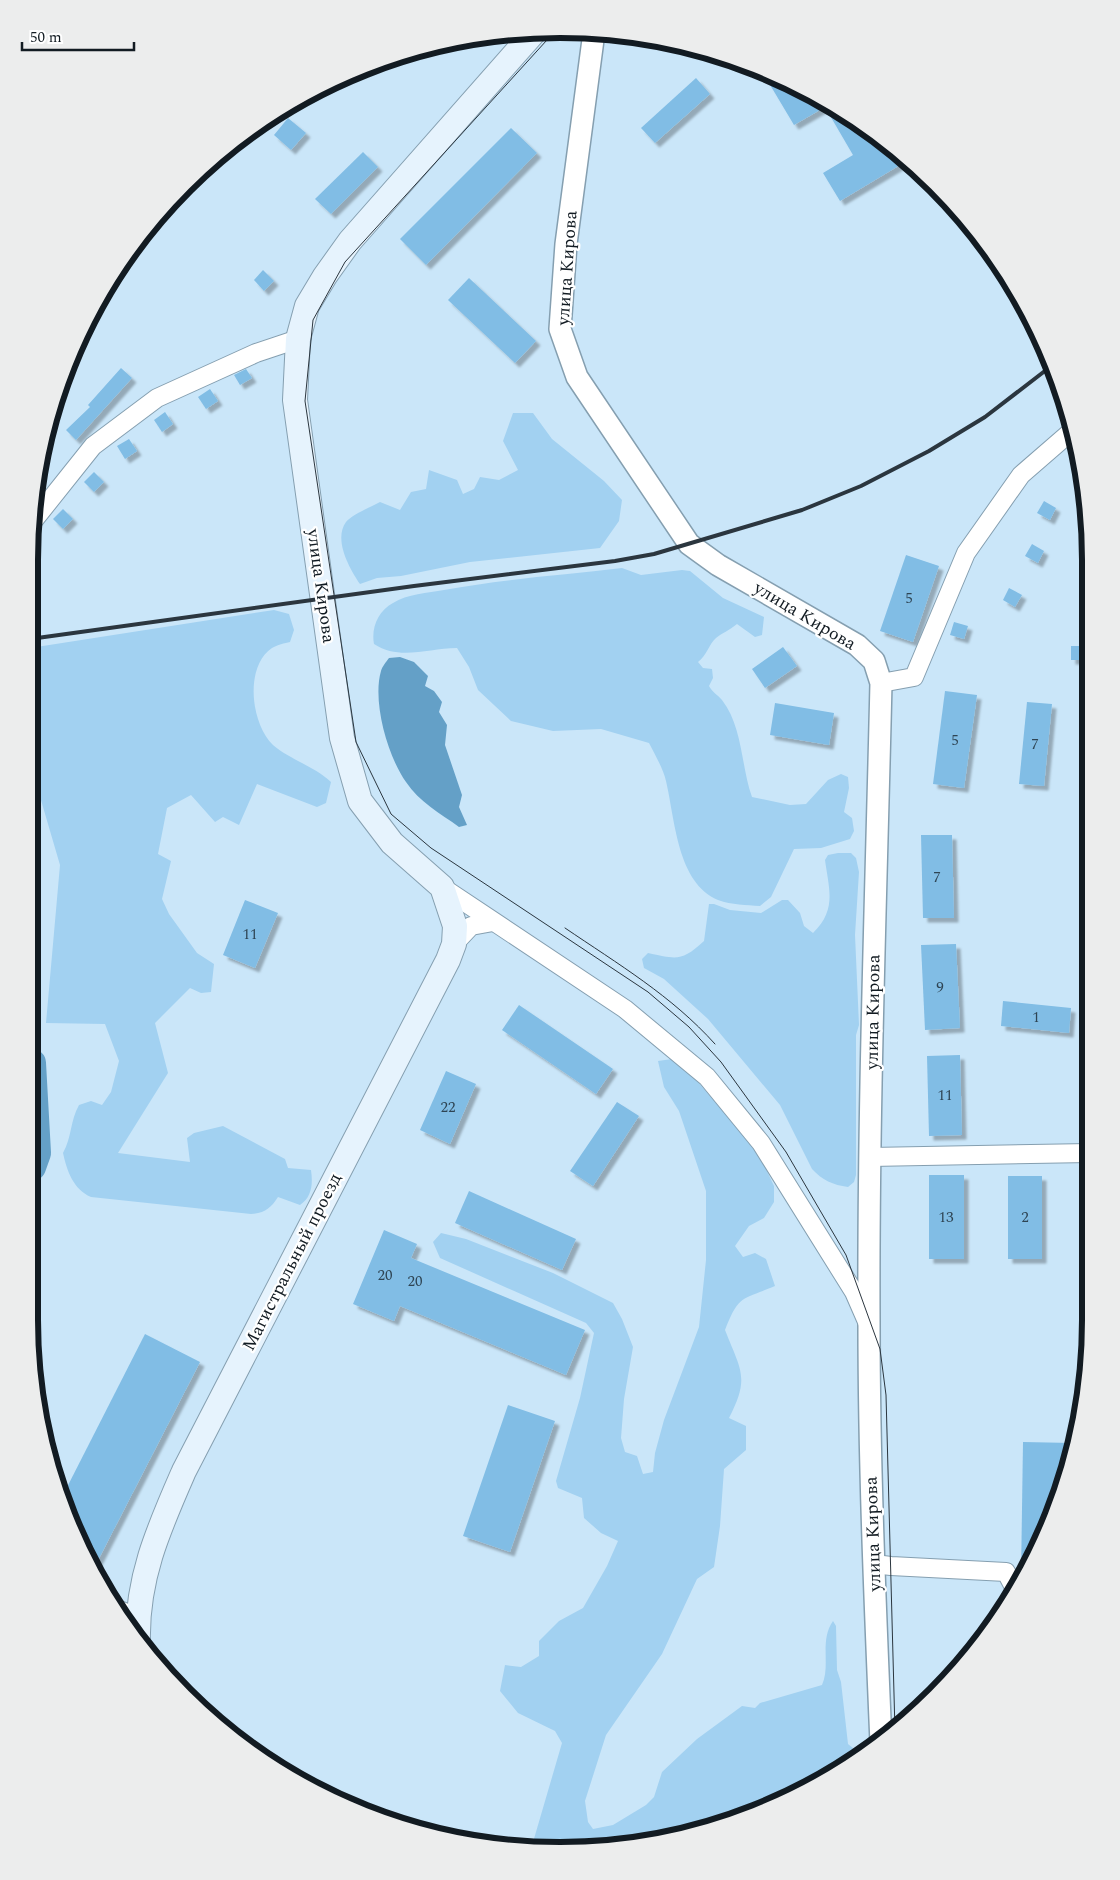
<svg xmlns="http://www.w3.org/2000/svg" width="1120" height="1880" viewBox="0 0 1120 1880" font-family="Spectral,serif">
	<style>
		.green { fill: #a2d1f1 }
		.water { fill: #64a0c7 }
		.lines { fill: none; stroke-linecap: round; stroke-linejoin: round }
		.river { stroke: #64a0c7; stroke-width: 28 }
		.building { fill: #81bde5; filter: url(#shadow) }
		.minor-casing { stroke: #859fb0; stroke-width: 20 }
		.tertiary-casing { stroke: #859fb0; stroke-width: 24 }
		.secondary-casing { stroke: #859fb0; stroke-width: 26 }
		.minor { stroke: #fff; stroke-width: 18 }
		.tertiary { stroke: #fff; stroke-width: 21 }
		.secondary { stroke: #e6f3fd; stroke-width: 24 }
		.tram { stroke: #2b363f; stroke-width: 1 }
		.rail { stroke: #2b363f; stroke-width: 4 }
		.labels { text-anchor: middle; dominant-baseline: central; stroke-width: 4.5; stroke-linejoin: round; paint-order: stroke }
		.number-label { font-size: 15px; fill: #2e4453 }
		.street-label { font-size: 18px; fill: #121b22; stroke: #fff }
		.rim { fill: none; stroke: #121b22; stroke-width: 6 }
	</style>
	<defs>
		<filter id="shadow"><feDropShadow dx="4.5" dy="4.5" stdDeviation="1" flood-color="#0004"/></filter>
	</defs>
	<rect width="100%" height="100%" fill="#cae6f9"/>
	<!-- green -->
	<g class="green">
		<path d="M513 413H533L552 439 604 481 622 500 619 521 600 548 470 562 401 576 377 578 360 584C350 569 333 540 346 522 353 514 371 507 380 502L400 510 411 492 426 489 429 470 457 480 463 494 474 489 480 477 499 480 518 470 503 441Z"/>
		<path d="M622 568 641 575 682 570 690 571 723 598 764 617 762 635 755 637 737 624C730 630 722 633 716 638 709 644 707 655 698 662L703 668 712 669 713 678 709 686C712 692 718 695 722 700 743 727 741 767 752 797L790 805 806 804 828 780 841 774 848 777 849 788 844 812 852 818 854 831 850 839 821 848 794 849 771 897 760 906C746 905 732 905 718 900 677 883 675 819 666 781 663 768 655 755 649 743L601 729 553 731 511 721 478 690 469 667 457 648C428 648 400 661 374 644 371 628 378 611 393 603 407 594 428 593 444 590 503 579 563 575 622 568Z"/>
		<path d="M274 610 289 614 294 630 290 642C285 643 277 645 272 648 244 667 251 724 273 745 287 758 314 766 331 782L326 803 317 807 257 784 239 825 223 817 215 822 191 795 167 808 158 854 171 861 162 899 169 914 197 953 214 964 211 992 201 993 190 988 155 1023 168 1073 118 1153 190 1162 187 1138 194 1133 223 1126 285 1159 288 1168 311 1170C313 1184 312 1197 300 1205L278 1197C271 1208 265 1213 251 1214L91 1197C73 1189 67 1171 63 1153 72 1137 70 1121 79 1105L91 1101 102 1105 111 1092 119 1061 105 1024 46 1023 60 865 31 766 30 648Z"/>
		<path d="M838 853H851L856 858 859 872 855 935 859 1025 856 1035V1175L854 1182 848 1187C833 1185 822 1180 812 1169L780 1105 708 1019 664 979 644 968 642 959 648 953C677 959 681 962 704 941L709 904H714L730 910 761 913 782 900H788L800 913 804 926 813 933C837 910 829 889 825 860L828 855Z"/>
		<path d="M672 1059 698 1082 758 1152 774 1186V1202L764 1218 749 1226 735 1246 743 1257 755 1253 766 1259 775 1286C742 1300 739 1294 725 1330 741 1371 750 1377 729 1418L746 1426V1450L724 1469 720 1526 714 1567 697 1579 662 1654 606 1735 585 1801 588 1822 593 1829 613 1825 646 1805 654 1797 662 1772 697 1739 742 1706 755 1708 760 1703 822 1685C831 1665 819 1641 833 1621L836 1626 837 1670 841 1682 848 1744 859 1753 860 1756C838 1770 817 1786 794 1797 716 1835 618 1855 531 1849L562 1743 555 1731 518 1713 500 1691 505 1665 521 1667 539 1656V1641L559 1621 583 1608 607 1566 618 1541 601 1533 584 1518 582 1498 558 1488 556 1481 580 1398 594 1333 586 1323 440 1258 433 1242 441 1233 466 1239 553 1273 613 1303 622 1319 633 1347 624 1399 621 1438 625 1452 637 1456 643 1474 653 1472 655 1453 664 1420 699 1327 706 1260V1191L679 1111 664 1087 658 1061Z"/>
	</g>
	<!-- water -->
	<path class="water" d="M400 657 414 662 428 676 425 686 434 691 442 702 439 712 447 725 445 745 462 795 459 807 467 825 459 827C440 813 419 802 406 782 388 757 372 702 381 671 382 667 386 662 389 658Z"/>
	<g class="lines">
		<!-- river -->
		<path class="river" d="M32 1063 37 1153 32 1167"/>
	</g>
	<!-- building -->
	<g class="building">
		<path d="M760 68 855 118 905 162 840 201 823 173 853 155 825 107 794 125Z"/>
		<path d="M696 78 710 94 655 143 641 128Z"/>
		<path d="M288 118 306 133 291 150 274 135Z"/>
		<path d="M511 128 537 153 426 265 400 239Z"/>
		<path d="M363 152 378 167 331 214 315 199Z"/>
		<path d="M263 270 274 281 264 291 254 280Z"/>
		<path d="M469 278 536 341 515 363 448 300Z"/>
		<path d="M121 368 132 378 76 440 66 430 90 407 88 405Z"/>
		<path d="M246 369 252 378 240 385 234 375Z"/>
		<path d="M210 389 218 401 206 409 198 397Z"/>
		<path d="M165 412 173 424 162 432 154 420Z"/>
		<path d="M129 439 137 451 125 459 117 446Z"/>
		<path d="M94 472 104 482 94 492 84 482Z"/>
		<path d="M1044 501 1056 508 1050 520 1037 513Z"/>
		<path d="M63 509 73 519 63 529 53 519Z"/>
		<path d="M1032 544 1044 551 1038 563 1025 556Z"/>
		<path d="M906 555 939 566 913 642 880 631Z"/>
		<path d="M1009 588 1022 595 1015 607 1003 600Z"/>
		<path d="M954 622 968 626 964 639 950 635Z"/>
		<rect x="1071" y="646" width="15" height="14"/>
		<path d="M783 647 797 666 765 688 752 669Z"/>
		<path d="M945 691 977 695 964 788 933 784Z"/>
		<path d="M1027 702 1052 704 1044 786 1019 784Z"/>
		<path d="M775 703 834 713 829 745 770 735Z"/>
		<path d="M921 835H952L954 918H923Z"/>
		<path d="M245 900 278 913 255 968 223 955Z"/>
		<path d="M956 944 960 1028 925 1030 921 945Z"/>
		<path d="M1003 1001 1071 1008 1069 1033 1001 1026Z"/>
		<path d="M519 1005 613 1069 596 1094 502 1030Z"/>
		<path d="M960 1055 962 1135 929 1136 927 1056Z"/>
		<path d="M446 1071 476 1084 450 1144 420 1130Z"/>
		<path d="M617 1102 639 1116 593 1186 570 1171Z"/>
		<rect x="929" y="1175" width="35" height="84"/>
		<rect x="1008" y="1176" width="34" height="83"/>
		<path d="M469 1191 576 1239 562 1270 455 1223Z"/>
		<path d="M384 1230 417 1244 411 1258 585 1330 566 1375 400 1306 394 1321 353 1304Z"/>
		<path d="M145 1334 200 1362 93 1570 84 1555 61 1499Z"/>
		<path d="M508 1405 555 1421 510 1552 463 1536Z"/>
		<path d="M1023 1442 1073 1443 1063 1491 1021 1576Z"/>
	</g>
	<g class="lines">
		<!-- minor casing -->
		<g class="minor-casing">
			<g id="minor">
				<path d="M30 525 93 446 157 398 256 353 298 339"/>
				<path d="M881 683 914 677 966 553 1021 475 1074 429"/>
				<path d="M442 887 625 1009 707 1077 761 1143 854 1292 868 1324"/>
				<path d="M454 944 471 926 493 922"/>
				<path d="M870 1157 1090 1153"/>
				<path d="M874 1564 891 1566 1006 1572 1015 1589"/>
				<path d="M117 1609 137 1617"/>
			</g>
		</g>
		<!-- tertiary casing -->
		<g class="tertiary-casing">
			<path id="tertiary" d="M594 32 566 244 560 329 577 377 689 544 718 565 857 645 874 661 881 683C876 896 868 1109 869 1322 869 1462 875 1603 881 1743"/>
		</g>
		<!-- secondary casing -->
		<g class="secondary-casing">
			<path id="secondary" d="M138 1643C136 1579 159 1528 184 1471L448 960 454 944 455 926 442 887 392 843 360 801 342 738 295 400 298 339 307 306 325 276 350 241 535 31"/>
		</g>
		<!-- minor -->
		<use href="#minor" class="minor"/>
		<!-- tertiary -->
		<use href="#tertiary" class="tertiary"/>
		<!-- secondary -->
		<use href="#secondary" class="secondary"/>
		<!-- tram -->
		<g class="tram">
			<path d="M557 29 345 262 313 320 305 401 356 742 391 814 431 848 648 992 689 1027 721 1062 786 1152 846 1255 880 1349 886 1395 895 1731"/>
			<path d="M565 928C618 964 672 996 715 1044"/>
		</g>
		<!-- rail -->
		<path class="rail" d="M30 639 414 586 615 561 654 554 802 510 861 486 929 451 985 417 1050 367"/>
	</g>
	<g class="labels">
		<!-- number labels -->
		<g class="number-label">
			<text x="909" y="598">5</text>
			<text x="955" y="740">5</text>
			<text x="1035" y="744">7</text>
			<text x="937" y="877">7</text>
			<text x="250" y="934">11</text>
			<text x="940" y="987">9</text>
			<text x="1036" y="1017">1</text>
			<text x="945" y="1095">11</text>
			<text x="448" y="1107">22</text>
			<text x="946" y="1217">13</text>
			<text x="1025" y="1217">2</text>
			<text x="385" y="1275">20</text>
			<text x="415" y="1281">20</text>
		</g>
		<!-- street labels -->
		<g class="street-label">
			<text transform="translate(567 268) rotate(-86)">улица Кирова</text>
			<text transform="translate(321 586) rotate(82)">улица Кирова</text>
			<text transform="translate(805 616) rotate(31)">улица Кирова</text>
			<text transform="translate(873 1012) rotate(-89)">улица Кирова</text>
			<text transform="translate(292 1262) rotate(-63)">Магистральный проезд</text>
			<text transform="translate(873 1534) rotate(-92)">улица Кирова</text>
		</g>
	</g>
	<!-- crop -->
	<path d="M0 0H1120V1880H0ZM560 38H560A522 522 0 0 1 1082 560V1320A522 522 0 0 1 560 1842H560A522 522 0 0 1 38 1320V560A522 522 0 0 1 560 38Z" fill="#eceded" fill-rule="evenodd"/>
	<path class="rim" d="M560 38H560A522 522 0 0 1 1082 560V1320A522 522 0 0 1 560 1842H560A522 522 0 0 1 38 1320V560A522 522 0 0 1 560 38Z"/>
	<!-- scale -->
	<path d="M22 42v8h112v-8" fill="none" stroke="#121b22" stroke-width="2.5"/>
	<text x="30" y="42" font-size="15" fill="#121b22" stroke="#ffffff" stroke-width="4" paint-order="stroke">50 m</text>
</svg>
